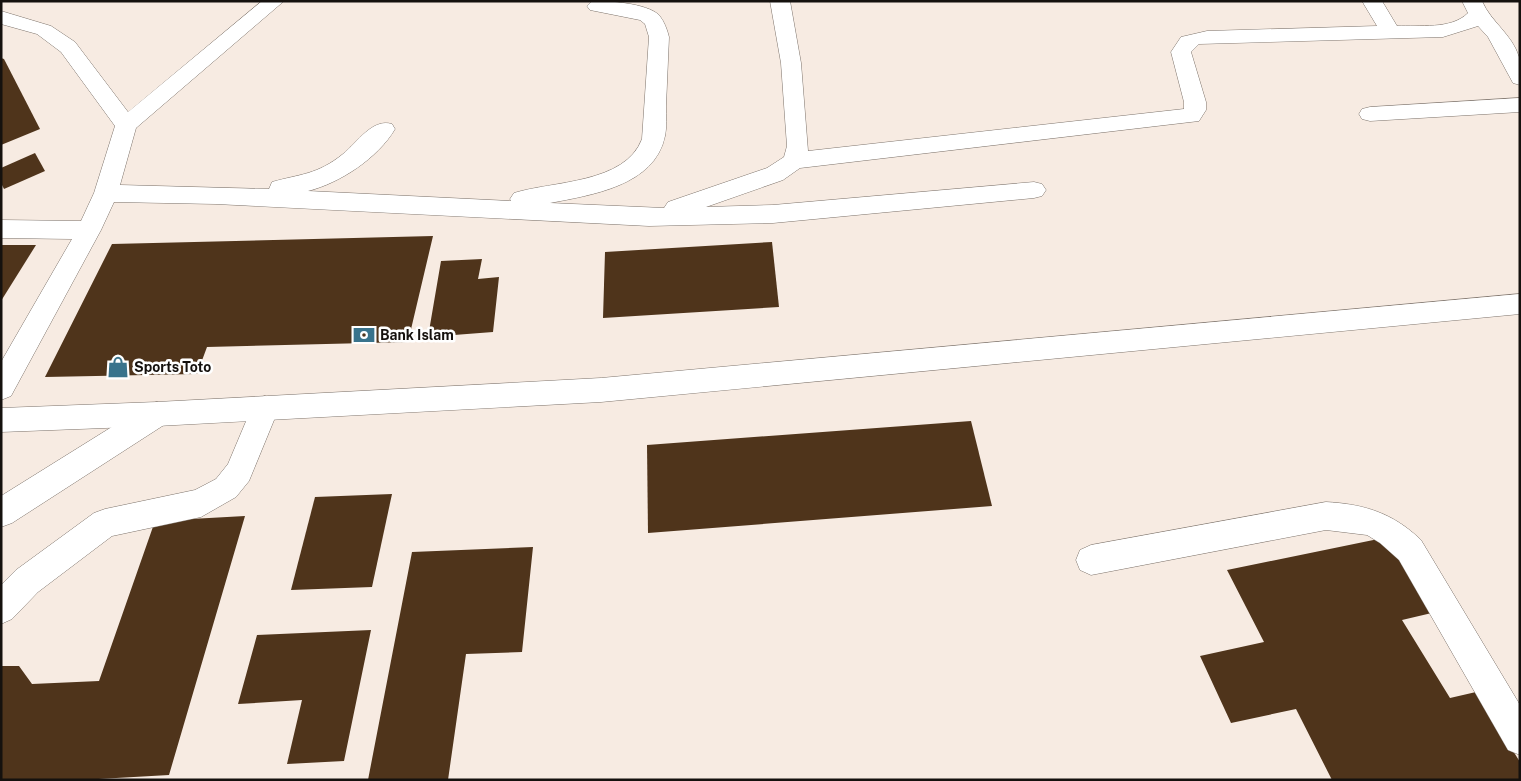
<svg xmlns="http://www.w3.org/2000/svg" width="1521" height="781" viewBox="0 0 1521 781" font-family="'Public Sans',sans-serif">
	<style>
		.building { fill: #4f341b }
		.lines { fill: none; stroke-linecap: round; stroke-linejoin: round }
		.minor-casing { stroke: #7d736b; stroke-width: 1 }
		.major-casing { stroke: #7d736b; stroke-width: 1 }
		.highway-casing { stroke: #7d736b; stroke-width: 1 }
		.minor { fill: #fff; fill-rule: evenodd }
		.major { fill: #fff; fill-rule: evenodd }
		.highway { fill: #fff; fill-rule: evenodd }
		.labels { text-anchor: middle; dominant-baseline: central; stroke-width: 5; stroke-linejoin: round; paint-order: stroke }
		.poi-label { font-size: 14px; font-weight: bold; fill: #15110e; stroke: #fff; text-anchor: start }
	</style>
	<rect width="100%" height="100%" fill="#f7ebe2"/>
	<!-- building -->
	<g class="building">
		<path d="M1 58 4 59 40 129 1 145Z"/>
		<path d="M35 153 45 171 4 189 1 183V168Z"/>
		<path d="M433 236 408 342 207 347 197 374 45 377 112 244Z"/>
		<path d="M772 242 779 307 603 318 605 252Z"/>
		<path d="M1 245H36L1 301Z"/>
		<path d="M482 259 478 279 499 277 493 332 428 337 441 261Z"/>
		<path d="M971 421 992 506 648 533 647 445Z"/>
		<path d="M392 494 372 587 291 590 315 497Z"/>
		<path d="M245 516 169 775 81 780H1V666H19L32 684 99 681 155 521Z"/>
		<path d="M1388 537 1436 612 1402 620 1450 698 1476 692 1520 762V780H1332L1296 709 1231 723 1200 656 1264 642 1227 570Z"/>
		<path d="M533 547 522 652 466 654 448 780H368L412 552Z"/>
		<path d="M371 630 344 761 287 764 302 700 238 704 257 635Z"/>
	</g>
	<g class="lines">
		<!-- minor casing -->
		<g class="minor-casing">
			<g id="minor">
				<path d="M262 1H284L136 128 120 185 269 189 272 182C300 174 317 175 343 154 357 143 372 118 392 124L395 129C378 158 340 183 308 191L511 201 510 199 514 193C552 181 625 184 642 139L649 37 645 24 640 20 590 10 587 6 592 1C609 1 646 3 659 15 664 21 667 29 669 37 668 60 667 83 666 106 666 116 667 127 665 136 655 186 591 195 550 203L664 208 668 202 767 168 784 157 787 146 781 63 770 1H790L801 63 808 151 1184 109V102L1171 52 1181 37 1207 31 1377 26 1362 1H1382L1397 26C1419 25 1451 30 1468 13L1462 1H1482C1491 22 1512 34 1519 57 1521 65 1520 76 1520 85L1513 83 1488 37 1478 26 1443 37 1199 44 1191 52 1206 102V110L1199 121 800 168 783 180 706 207 773 205 1034 182 1042 184 1046 190 1042 196 1034 198 773 223 649 226 216 204 114 202 101 230 11 396 1 400V362L72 239 1 238V220L81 221 94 193 115 126 61 52 37 34 1 24V11L51 26 75 42 128 112Z"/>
				<path d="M1520 98V112L1370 121 1362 119 1359 114 1362 109 1370 107Z"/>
				<path d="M265 396 275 400 279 408 249 481 236 497 201 517 112 536 38 592 12 619 1 624V585L16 570 94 513 105 509 195 490 216 479 228 464 255 400Z"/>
				<path d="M1326 502C1364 504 1393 513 1421 540L1520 705V755L1508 750 1399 560 1380 543 1367 535 1326 530 1091 575 1080 570 1076 560 1080 550 1091 545Z"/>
			</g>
		</g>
		<!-- major casing -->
		<g class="major-casing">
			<path id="major" d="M1520 294V314L601 402 157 426 1 432V408L157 402 601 378Z"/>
		</g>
		<!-- highway casing -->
		<g class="highway-casing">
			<path id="highway" d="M157 402 167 405 171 414 167 423 12 523 1 527V496L147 405Z"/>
		</g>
		<!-- minor -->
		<use href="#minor" class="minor"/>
		<!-- major -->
		<use href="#major" class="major"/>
		<!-- highway -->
		<use href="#highway" class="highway"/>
	</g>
	<!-- icons -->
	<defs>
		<g id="bank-bare" transform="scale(1.725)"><path d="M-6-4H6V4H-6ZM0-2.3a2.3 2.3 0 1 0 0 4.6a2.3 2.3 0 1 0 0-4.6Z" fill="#39738c" stroke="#fff" stroke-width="2.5" paint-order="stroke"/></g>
		<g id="shop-bare" transform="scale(1.725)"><path d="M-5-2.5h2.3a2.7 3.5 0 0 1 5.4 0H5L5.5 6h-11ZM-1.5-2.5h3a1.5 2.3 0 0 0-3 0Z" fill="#39738c" stroke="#fff" stroke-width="2.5" paint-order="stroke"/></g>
	</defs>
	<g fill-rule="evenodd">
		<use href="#bank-bare" x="364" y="335"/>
		<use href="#shop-bare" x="118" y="367"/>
	</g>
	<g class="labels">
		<!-- poi labels -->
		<g class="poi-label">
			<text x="380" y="335">Bank Islam</text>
			<text x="134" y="367">Sports Toto</text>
		</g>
	</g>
	<!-- border -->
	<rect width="1521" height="781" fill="none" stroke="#15110e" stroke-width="5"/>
</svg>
